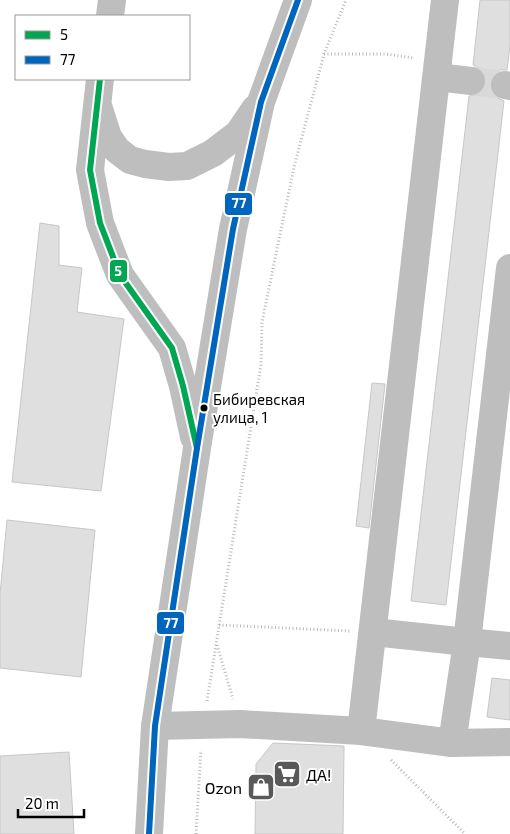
<svg xmlns="http://www.w3.org/2000/svg" width="510" height="834" viewBox="0 0 510 834" font-family="'Exo 2',sans-serif">
	<style>
		.building { fill: #dfdfdf; stroke: #c7c7c7 }
		.lines { fill: none; stroke-linecap: round; stroke-linejoin: round }
		.minor-tunnel { stroke: #d9d9d9; stroke-width: 28; stroke-dasharray: 28 14; stroke-linecap: butt }
		.path { stroke: #b9b9b9; stroke-width: 3; stroke-dasharray: 1 2.5; stroke-linecap: butt }
		.minor { stroke: #bebebe; stroke-width: 28 }
		.major { stroke: #bebebe; stroke-width: 28 }
		.bus-1-casing { stroke: #fff; stroke-width: 10 }
		.bus-2-casing { stroke: #fff; stroke-width: 10 }
		.bus-1 { stroke: #00a651; stroke-width: 6 }
		.bus-2 { stroke: #0065bd; stroke-width: 6 }
		.bus-dot { fill: #000; stroke: #fff; stroke-width: 2 }
		.labels { text-anchor: middle; dominant-baseline: central; stroke-width: 4; stroke-linejoin: round; paint-order: stroke }
		.bus-label { font-size: 15px; fill: #000; stroke: #fff; text-anchor: start }
		.poi-label { font-size: 16px; fill: #000; stroke: #fff; text-anchor: start }
		.line-badge { stroke: #fff; stroke-width: 2 }
		.badge-label { font-size: 14px; text-anchor: middle; font-weight: bold; fill: #fff }
	</style>
	<rect width="100%" height="100%" fill="#fff"/>
	<!-- building -->
	<g class="building">
		<path d="M480 0H510V46L507 70H500L494 74 490 82V90L494 96 504 101 446 605 411 601 469 96 477 95 483 91 487 82 485 75 481 69 473 65Z"/>
		<path d="M40 223 59 226V265L82 268 77 312 124 319 101 491 12 482Z"/>
		<path d="M372 383 385 384 369 528 356 526Z"/>
		<path d="M7 520 95 530 81 677 0 668V594Z"/>
		<path d="M492 678 510 680V720L487 717Z"/>
		<path d="M273 743 344 746 343 834H255L256 764Z"/>
		<path d="M69 752 74 834H0V756Z"/>
	</g>
	<g class="lines">
		<!-- minor-tunnel -->
		<path class="minor-tunnel" d="M471 81 505 85"/>
		<!-- path -->
		<g class="path">
			<path d="M324 54H385L414 58"/>
			<path d="M219 625 350 631"/>
			<path d="M217 645 233 699"/>
			<path d="M207 701 261 364 262 322 294 167 324 54 346 0"/>
			<path d="M391 760 465 834"/>
			<path d="M196 834 201 750"/>
		</g>
		<!-- minor -->
		<g class="minor">
			<path d="M437 77 471 81"/>
			<path d="M505 85 510 86"/>
			<path d="M373 632 467 642 510 268"/>
			<path d="M155 726 240 724 361 731 452 743 510 742"/>
			<path d="M361 731 445 0"/>
			<path d="M452 743 467 642 510 646"/>
		</g>
		<!-- major -->
		<g class="major">
			<path d="M110 16 112 0"/>
			<path d="M100 79 90 170 100 223 120 275 172 348 183 386 194 437"/>
			<path d="M99 109 108 137 117 150 130 160 145 164 169 167 187 166 213 153 238 134 255 109"/>
			<path d="M149 834 155 726 197 448 233 229 261 102 298 0"/>
		</g>
		<!-- bus-1 casing -->
		<g class="bus-1-casing">
			<path id="bus-1" d="M100 79 90 170 100 223 120 275 172 348 183 386 197 448"/>
		</g>
		<!-- bus-2 casing -->
		<g class="bus-2-casing">
			<path id="bus-2" d="M149 834 155 726 197 448 233 229 261 102 298 0"/>
		</g>
		<!-- bus-1 -->
		<use href="#bus-1" class="bus-1"/>
		<!-- bus-2 -->
		<use href="#bus-2" class="bus-2"/>
	</g>
	<!-- icons -->
	<defs>
		<g id="supermarket-square" transform="scale(1.4375)"><rect x="-9" y="-9" width="18" height="18" rx="4" fill="#595959" stroke="#fff"/><path d="M-6-5.5h2.5l.6 2H6L4.5 2H-2.5L-4.4-4H-6ZM-1.5 3.2a1.3 1.3 0 1 0 .1 0ZM3 3.2a1.3 1.3 0 1 0 .1 0Z" fill="#fff"/></g>
		<g id="shop-square" transform="scale(1.4375)"><rect x="-9" y="-9" width="18" height="18" rx="4" fill="#595959" stroke="#fff"/><path d="M-5-2.5h2.3a2.7 3.5 0 0 1 5.4 0H5L5.5 6h-11ZM-1.5-2.5h3a1.5 2.3 0 0 0-3 0Z" fill="#fff"/></g>
	</defs>
	<g fill-rule="evenodd">
		<use href="#supermarket-square" x="287" y="774"/>
		<use href="#shop-square" x="261" y="787"/>
	</g>
	<!-- markers -->
	<circle class="bus-dot" cx="204" cy="408" r="4.5"/>
	<g class="labels">
		<!-- bus labels -->
		<g class="bus-label">
			<text x="213" y="399">Бибиревская<tspan x="213" dy="18">улица, 1</tspan></text>
		</g>
		<!-- poi labels -->
		<g class="poi-label">
			<text x="306" y="774">ДА!</text>
			<text x="242" y="787" text-anchor="end">Ozon</text>
		</g>
	</g>
	<g class="line-badge">
		<rect x="224" y="192" width="29" height="24" rx="5" fill="#0065bd"/>
		<rect x="109" y="259" width="19" height="24" rx="5" fill="#00a651"/>
		<rect x="156" y="611" width="29" height="24" rx="5" fill="#0065bd"/>
	</g>
	<g class="badge-label">
		<text x="239" y="208">77</text>
		<text x="118" y="276">5</text>
		<text x="171" y="628">77</text>
	</g>
	<!-- legend -->
	<rect x="15" y="15" width="175" height="65" fill="#ffffff" stroke="#999999"/>
	<rect x="25" y="31" width="25" height="8" fill="#00a651" stroke="#999999"/>
	<text x="60" y="40" font-size="15" fill="#000000">5</text>
	<rect x="25" y="56" width="25" height="8" fill="#0065bd" stroke="#999999"/>
	<text x="60" y="65" font-size="15" fill="#000000">77</text>
	<!-- scale -->
	<path d="M18 809v8h66v-8" fill="none" stroke="#000000" stroke-width="2.5"/>
	<text x="25" y="809" font-size="15" fill="#000000" stroke="#ffffff" stroke-width="4" paint-order="stroke">20 m</text>
</svg>
